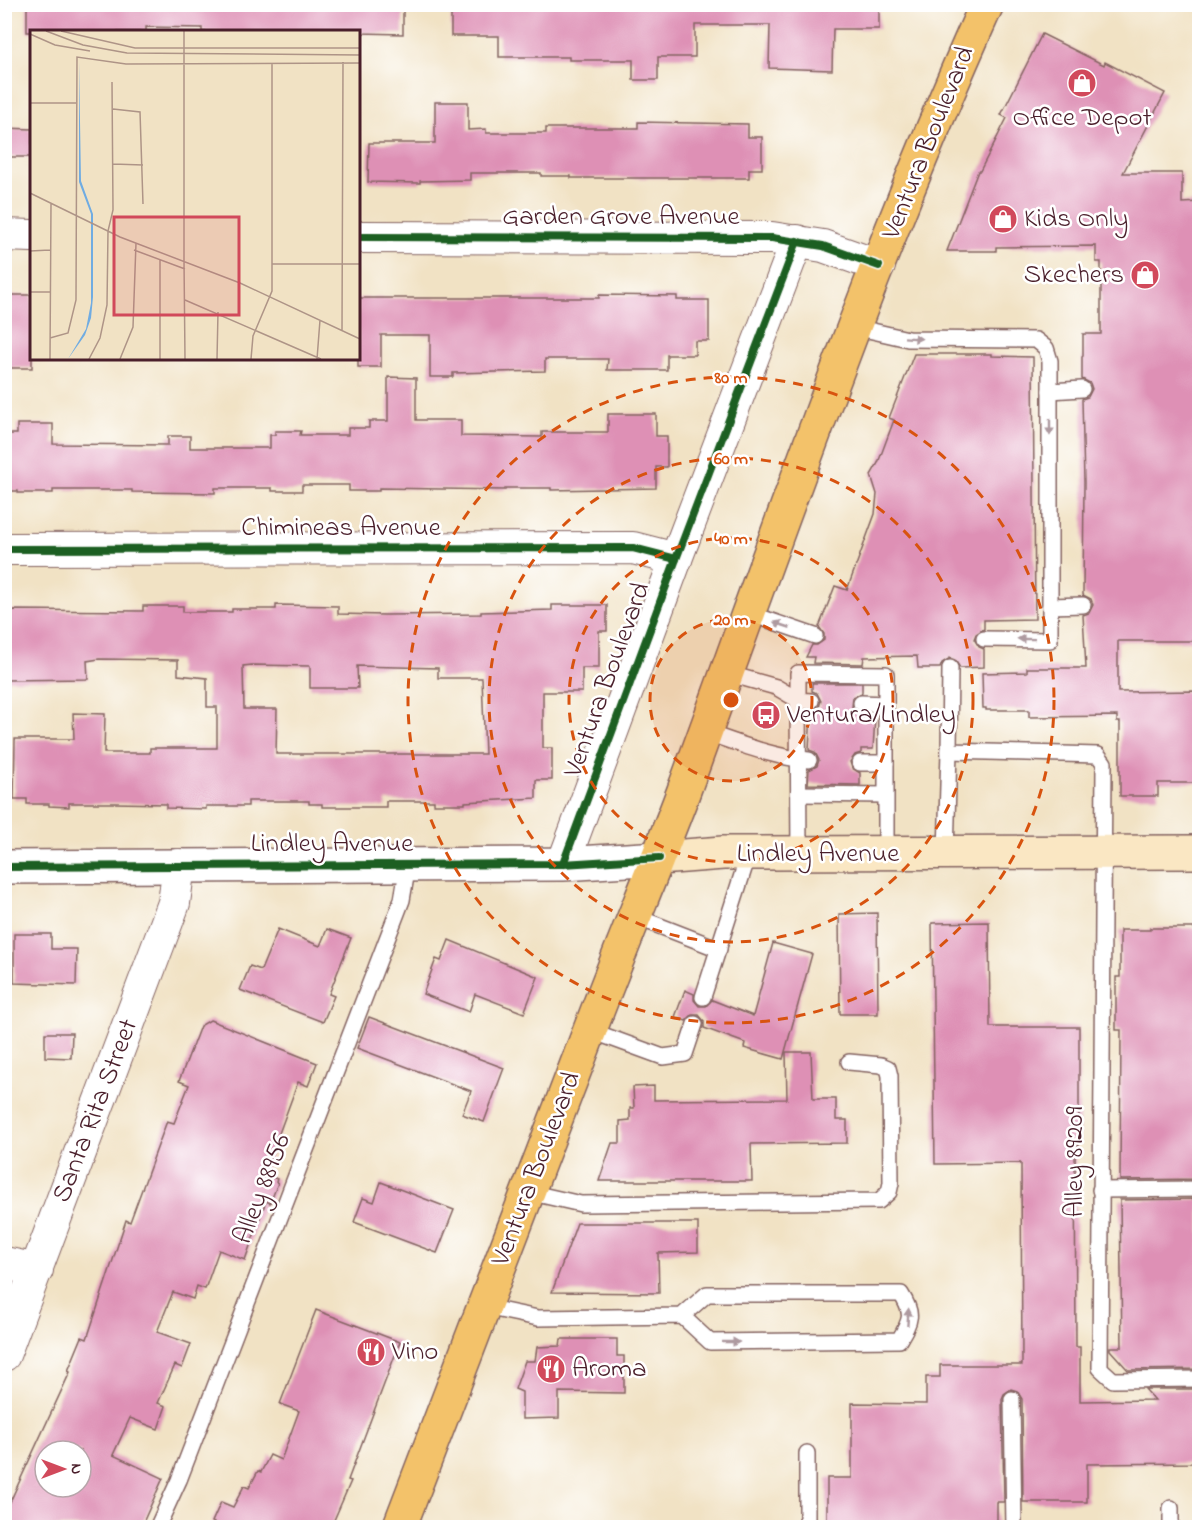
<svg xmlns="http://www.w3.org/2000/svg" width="1204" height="1532" viewBox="0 0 1204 1532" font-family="'Indie Flower',sans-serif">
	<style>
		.building { fill: #de90b5; fill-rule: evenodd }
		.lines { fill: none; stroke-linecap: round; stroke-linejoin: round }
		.service-casing { stroke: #846361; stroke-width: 18 }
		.minor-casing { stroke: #846361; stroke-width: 34 }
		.tertiary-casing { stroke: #846361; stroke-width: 36 }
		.secondary-casing { stroke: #846361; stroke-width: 36 }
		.primary-casing { stroke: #846361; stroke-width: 36 }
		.service { stroke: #fff; stroke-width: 15 }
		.minor { stroke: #fff; stroke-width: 32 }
		.tertiary { stroke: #fff; stroke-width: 33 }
		.secondary { stroke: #fae7c3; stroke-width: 33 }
		.primary { stroke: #f3c26a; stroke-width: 33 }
		.cycleway-casing { stroke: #fff; stroke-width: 11 }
		.cycleway { stroke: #1b5e20; stroke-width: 8 }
		.oneway { fill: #ae9aa0 }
		.ring { fill: none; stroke: #d8530f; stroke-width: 3; stroke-dasharray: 10 8 }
		.labels { text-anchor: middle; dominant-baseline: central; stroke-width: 5; stroke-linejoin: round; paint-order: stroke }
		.poi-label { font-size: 27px; fill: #4a1f2b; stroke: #fff; text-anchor: start }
		.street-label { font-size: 27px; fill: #4a1f2b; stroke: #fff }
		.inset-road { fill: none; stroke: #ae9487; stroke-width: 1.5 }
		.view { fill: #d1495b; fill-opacity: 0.15; stroke: #d1495b; stroke-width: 3 }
		.inset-edge { fill: none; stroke: #4a1f2b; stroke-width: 3 }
		.centre { fill: #d8530f; stroke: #fff; stroke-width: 3 }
		.ring-label { font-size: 18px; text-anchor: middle; font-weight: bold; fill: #d8530f; stroke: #fff; stroke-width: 5; stroke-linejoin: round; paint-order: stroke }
	</style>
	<rect width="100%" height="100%" fill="#fff"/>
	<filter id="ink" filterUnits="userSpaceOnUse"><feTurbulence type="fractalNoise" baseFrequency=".0167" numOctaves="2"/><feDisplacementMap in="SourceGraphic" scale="12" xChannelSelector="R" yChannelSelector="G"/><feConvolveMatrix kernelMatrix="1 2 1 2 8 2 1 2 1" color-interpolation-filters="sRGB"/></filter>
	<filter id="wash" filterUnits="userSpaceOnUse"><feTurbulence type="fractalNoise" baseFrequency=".008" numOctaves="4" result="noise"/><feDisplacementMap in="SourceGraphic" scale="24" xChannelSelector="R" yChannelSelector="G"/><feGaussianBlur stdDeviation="1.35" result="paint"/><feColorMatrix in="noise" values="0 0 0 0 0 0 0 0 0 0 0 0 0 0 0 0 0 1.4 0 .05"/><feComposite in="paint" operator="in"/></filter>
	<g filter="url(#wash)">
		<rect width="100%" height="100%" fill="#f1e2c4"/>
		<g id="blocks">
			<!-- building -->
			<g class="building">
				<path d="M27 4H403V34L360 33V32H202V28L146 27V32H27Z"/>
				<path d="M451 4H879V29H833L832 70 769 68 770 25H695V57H658V80H633V60H569V57H499V36H451Z"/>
				<path d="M1042 34 1104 65 1105 62 1165 93 1123 173H1182V203L1200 202V641H1118V692L1200 691V783H1158V796H1120V722H1117V716L1029 717V710H986V708H983L982 673 1027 672V668H1086L1083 615 1089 613 1093 605 1091 599 1083 595 1084 482 1082 399 1088 397 1092 389 1090 383 1082 379V357L1083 356V334H1101V262H1096V246L996 247V251H947L978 171H980L1007 118 1001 115Z"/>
				<path d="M435 102H468V130L486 129V133H546V128H638V122L748 124V137H762V169H749V178H571V176H541V173H470V180L420 181V183L368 182 369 143H435Z"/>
				<path d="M4 128 32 129V157H4Z"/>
				<rect x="4" y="295" width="28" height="73"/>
				<path d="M599 295 677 296V300H709V341H695V355H667V370H607L608 359H545V371L453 373V377H430V335H381V367H358V298H599Z"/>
				<path d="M914 354H992V356L1033 357 1035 619 984 620V629L976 634 974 639 979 647 984 649V667L960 668 955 660 950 658 942 663 940 668H918L917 656 864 657 863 664 813 663 814 657H806L812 645H817L824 640V634L819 627 835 586 847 590 875 514 877 494 871 475 878 463 894 420 889 418Z"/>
				<path d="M388 377 416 378V420H461V436L542 437V432H608V414H656V436H667V467H656V488L551 490V488H505V490L379 488V491H349V485H302V491H272V488H215V493L132 492V490H53V493H18V491H4V434H17V424H53V444L168 445V436H190V448H270V435H275V431H301L300 435H348V428H369V421H388Z"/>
				<path d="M276 605 338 606V614L385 615 481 614V612L552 610V605H607V631H599V668H582V692H543V748H552V780H536V798L465 802V804H434V801H386V807H322V804H309V801H248V806H206V809L166 808V804L115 803H69V807L49 806V804H27V799H14L15 739H74L73 713 105 714 104 753H150V748H217V707H207V678L178 675V660L99 659 87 661 88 679 6 680V610L143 611V606H183V612H232V609H276ZM252 665 310 666V688H358L357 666 438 668V678H482L485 754H276L277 709H244L243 666Z"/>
				<path d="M812 683H862V693L853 697 852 707 861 713 860 717 875 718 873 749H861V753L855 755 850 762 852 768 860 773V785L808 784 809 770 817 766 819 760 815 752 809 750 811 711 819 707 821 701 817 693 812 691Z"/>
				<path d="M877 913 878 1014H840L839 914Z"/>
				<path d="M989 922 990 1027H1079V1145H1075L1076 1347H1080V1401L1155 1400 1145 1389H1200V1463L1087 1464V1502H1023L1022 1399 1017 1391 1011 1389 1004 1394 1002 1399 1004 1502H997V1527H827V1478H852V1403L926 1404V1377H940V1365H1022L1021 1163 935 1164 932 923Z"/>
				<path d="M1150 928H1200V1179L1120 1180 1121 1030H1116V977H1120V930H1150Z"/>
				<path d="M278 929 320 946 327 929 351 938 329 994 334 996 323 1022 240 990 250 966 261 970Z"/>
				<path d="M14 934H51V949H77L76 985 14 983Z"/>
				<path d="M449 940 538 977 524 1013 475 994 469 1012 423 994 436 959 441 961Z"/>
				<path d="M773 943 812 954 783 1059 744 1048 745 1043 704 1028V1021L699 1015H692L686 1021 675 1017 685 990 694 994V1000L699 1006H706L712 1000 753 1016Z"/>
				<path d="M369 1017 504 1068 484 1122 462 1114 471 1091 357 1048Z"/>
				<path d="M210 1020 317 1063 308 1086 298 1082 264 1174 277 1179 276 1182 278 1183 270 1203 266 1201 245 1260 219 1250 205 1289 197 1286 193 1299 173 1292 157 1332 191 1344 182 1368 175 1365 158 1403 166 1406 158 1429 130 1418 113 1455 163 1478 141 1527H4V1515L70 1372 68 1371 82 1337 87 1339 126 1220 130 1222 167 1121 174 1123 189 1085 179 1081 200 1026ZM45 1451H81V1487H45Z"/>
				<path d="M45 1033H72L71 1058 45 1057Z"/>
				<path d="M786 1052H811L813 1099H836V1120H847V1143L751 1144 752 1181H599L612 1143H620V1121L630 1120V1108H634L633 1087 654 1086V1100L787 1099Z"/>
				<path d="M381 1182 454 1210 437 1253 354 1222 363 1198 374 1202Z"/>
				<path d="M1200 1199V1369L1128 1370 1110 1350V1347H1122L1120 1200Z"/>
				<path d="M577 1223H698V1252L658 1253 659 1293 552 1292Z"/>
				<path d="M316 1310 400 1342 348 1480 351 1481 331 1527H221L212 1522 221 1502 233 1507 244 1486 249 1488 258 1471 261 1472 270 1455 281 1460 299 1411 280 1404Z"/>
				<path d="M561 1339H617V1356H624V1393L559 1392V1418L522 1419V1392L515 1389 525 1361H535L537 1347 560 1346Z"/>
			</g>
		</g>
	</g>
	<g filter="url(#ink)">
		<use href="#blocks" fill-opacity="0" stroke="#846361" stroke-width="1.5"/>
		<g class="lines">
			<!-- service casing -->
			<g class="service-casing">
				<g id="service">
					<path d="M855 327 908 339 1036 340 1046 348 1050 361V640L984 639"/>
					<path d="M1050 391 1082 389"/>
					<path d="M1050 606 1083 605"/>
					<path d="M748 613 815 636"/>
					<path d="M726 673 776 687 798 700 799 854"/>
					<path d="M811 701 798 700V673L886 674V853"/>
					<path d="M861 703 886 704"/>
					<path d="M705 732C738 743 774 758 809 760"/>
					<path d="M949 751 950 668"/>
					<path d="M860 763H886"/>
					<path d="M799 794 885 795"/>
					<path d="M946 853 949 751 1098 755 1104 763 1100 1368 1113 1380 1200 1379"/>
					<path d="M634 916 719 949"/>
					<path d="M703 997 749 853"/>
					<path d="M589 1030 663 1057 685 1054 695 1024"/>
					<path d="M1100 1190 1200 1189"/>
					<path d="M528 1192 581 1204 879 1201 889 1192 891 1183 890 1076 888 1068 881 1065 849 1062"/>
					<path d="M485 1307 538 1318 682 1316 707 1294H901C914 1314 911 1320 899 1340L710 1342 682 1316"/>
					<path d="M1012 1399 1014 1528"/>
					<path d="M157 1528 179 1480 402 900 408 865"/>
					<path d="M807 1528V1453"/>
					<path d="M1171 1528V1508"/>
				</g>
			</g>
			<!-- minor casing -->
			<g class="minor-casing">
				<g id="minor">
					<path d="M4 235 32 236"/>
					<path d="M358 237 772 238 823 246 879 266"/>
					<path d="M4 549 633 548 676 559"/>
					<path d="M563 864 676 559 797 241"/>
					<path d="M4 1263 37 1270"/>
					<path d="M4 1355 174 903 179 865"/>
				</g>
			</g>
			<!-- tertiary casing -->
			<g class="tertiary-casing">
				<path id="tertiary" d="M4 867 563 864 659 858"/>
			</g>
			<!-- secondary casing -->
			<g class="secondary-casing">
				<path id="secondary" d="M659 858 723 853 1200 852"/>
			</g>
			<!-- primary casing -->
			<g class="primary-casing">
				<path id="primary" d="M399 1528C463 1362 526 1195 590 1030 620 950 653 872 683 793 780 529 871 261 987 4"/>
			</g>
			<!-- service -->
			<use href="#service" class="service"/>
			<!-- minor -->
			<use href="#minor" class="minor"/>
			<!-- tertiary -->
			<use href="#tertiary" class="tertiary"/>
			<!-- secondary -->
			<use href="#secondary" class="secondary"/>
			<!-- primary -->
			<use href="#primary" class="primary"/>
			<!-- cycleway casing -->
			<g class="cycleway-casing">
				<g id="cycleway">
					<path d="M358 237 772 238 823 246 879 266"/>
					<path d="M4 549 633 548 676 559"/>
					<path d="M563 864 676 559 797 241"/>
					<path d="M4 867 563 864 659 858"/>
				</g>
			</g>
			<!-- cycleway -->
			<use href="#cycleway" class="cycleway"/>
		</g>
		<!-- one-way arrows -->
		<defs><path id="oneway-solid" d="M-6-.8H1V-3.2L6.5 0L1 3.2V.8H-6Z" transform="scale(1.5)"/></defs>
		<g class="oneway">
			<use href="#oneway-solid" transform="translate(913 338) rotate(4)"/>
			<use href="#oneway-solid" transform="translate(1050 427) rotate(90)"/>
			<use href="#oneway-solid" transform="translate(782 625) rotate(-161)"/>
			<use href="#oneway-solid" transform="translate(1026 639) rotate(-179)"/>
			<use href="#oneway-solid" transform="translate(908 1317) rotate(-86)"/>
			<use href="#oneway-solid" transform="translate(731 1342)"/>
		</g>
	</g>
	<!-- distance rings -->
	<circle cx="731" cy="700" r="81" fill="#d8530f" fill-opacity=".12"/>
	<g class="ring">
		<circle cx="731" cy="700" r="81"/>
		<circle cx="731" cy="700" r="162"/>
		<circle cx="731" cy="700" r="242"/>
		<circle cx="731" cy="700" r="323"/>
	</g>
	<!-- icons -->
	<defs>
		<g id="shop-disc" transform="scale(1.5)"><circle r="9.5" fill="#d1495b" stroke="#fff"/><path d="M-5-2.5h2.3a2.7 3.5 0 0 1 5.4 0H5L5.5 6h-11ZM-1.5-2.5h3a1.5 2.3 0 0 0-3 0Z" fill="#fff"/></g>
		<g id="bus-disc" transform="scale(1.5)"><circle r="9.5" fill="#d1495b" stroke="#fff"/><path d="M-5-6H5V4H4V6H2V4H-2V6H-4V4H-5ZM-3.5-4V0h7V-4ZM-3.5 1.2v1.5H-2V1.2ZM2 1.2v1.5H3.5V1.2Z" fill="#fff"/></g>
		<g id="restaurant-disc" transform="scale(1.5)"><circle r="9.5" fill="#d1495b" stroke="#fff"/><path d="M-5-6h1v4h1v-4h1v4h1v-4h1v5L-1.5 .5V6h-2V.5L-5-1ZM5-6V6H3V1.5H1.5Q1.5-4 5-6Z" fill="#fff"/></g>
	</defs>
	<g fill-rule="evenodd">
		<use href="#shop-disc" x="1082" y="83"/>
		<use href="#shop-disc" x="1003" y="219"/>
		<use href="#shop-disc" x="1145" y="275"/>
		<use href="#bus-disc" x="766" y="715"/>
		<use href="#restaurant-disc" x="371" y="1352"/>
		<use href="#restaurant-disc" x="551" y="1369"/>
	</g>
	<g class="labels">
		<!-- poi labels -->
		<g class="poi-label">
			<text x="1082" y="118" text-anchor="middle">Office Depot</text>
			<text x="1024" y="219">Kids Only</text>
			<text x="1124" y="275" text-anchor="end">Skechers</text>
			<text x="787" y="715">Ventura/Lindley</text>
			<text x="392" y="1352">Vino</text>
			<text x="572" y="1369">Aroma</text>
		</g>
		<!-- street labels -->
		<g class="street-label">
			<text transform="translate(929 143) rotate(-68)">Ventura Boulevard</text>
			<text x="621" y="217">Garden Grove Avenue</text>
			<text x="341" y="528">Chimineas Avenue</text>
			<text transform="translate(608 680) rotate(-70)">Ventura Boulevard</text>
			<text x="332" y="844">Lindley Avenue</text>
			<text x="818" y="854">Lindley Avenue</text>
			<text transform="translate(96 1111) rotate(-69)">Santa Rita Street</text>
			<text transform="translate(1075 1162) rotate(-90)">Alley 89209</text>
			<text transform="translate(537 1169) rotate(-69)">Ventura Boulevard</text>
			<text transform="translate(263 1189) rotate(-69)">Alley 88956</text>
		</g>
	</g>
	<!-- overview -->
	<g transform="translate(30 30)">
		<rect width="330" height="330" fill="#f1e2c4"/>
		<path d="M49 32 51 151 63 184V267L61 288 55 305 38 329 56 299 61 273V184L49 152Z" fill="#70ace2"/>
		<path class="inset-road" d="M16 1 53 15 97 23 330 25M31 1 105 18H330M154 1V231M0 4 25 15 60 21M0 73H46M83 79 110 82 113 174M83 134 113 135M0 163 90 207 210 253 330 309M104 220 155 239M0 221 20 220M154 231 155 329M242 234H330M0 262H20M155 270 291 329M312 300 313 32M20 308 38 303 46 270 47 27 96 34 330 33M20 329 21 174M59 329 70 308 77 275 78 201 83 180 82 52M90 329 103 297 106 213M130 329V230M187 329 188 282M221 329 223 306 242 261V33M287 329 290 290"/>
		<path class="view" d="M84 187H209V285H84Z"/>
		<rect width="330" height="330" class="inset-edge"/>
	</g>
	<circle cx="731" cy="700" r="9" class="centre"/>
	<g class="ring-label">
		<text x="731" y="383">80 m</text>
		<text x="731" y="464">60 m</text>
		<text x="731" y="544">40 m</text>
		<text x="731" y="625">20 m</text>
	</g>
	<!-- margin -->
	<rect width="1204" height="1532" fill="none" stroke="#fff" stroke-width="24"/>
	<!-- north arrow -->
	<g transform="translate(63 1469) rotate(90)"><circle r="28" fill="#ffffff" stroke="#b7a5aa" stroke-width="1.5"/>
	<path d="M0-4.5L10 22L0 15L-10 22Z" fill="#d1495b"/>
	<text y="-9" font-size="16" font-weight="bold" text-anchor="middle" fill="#4a1f2b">N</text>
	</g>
</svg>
